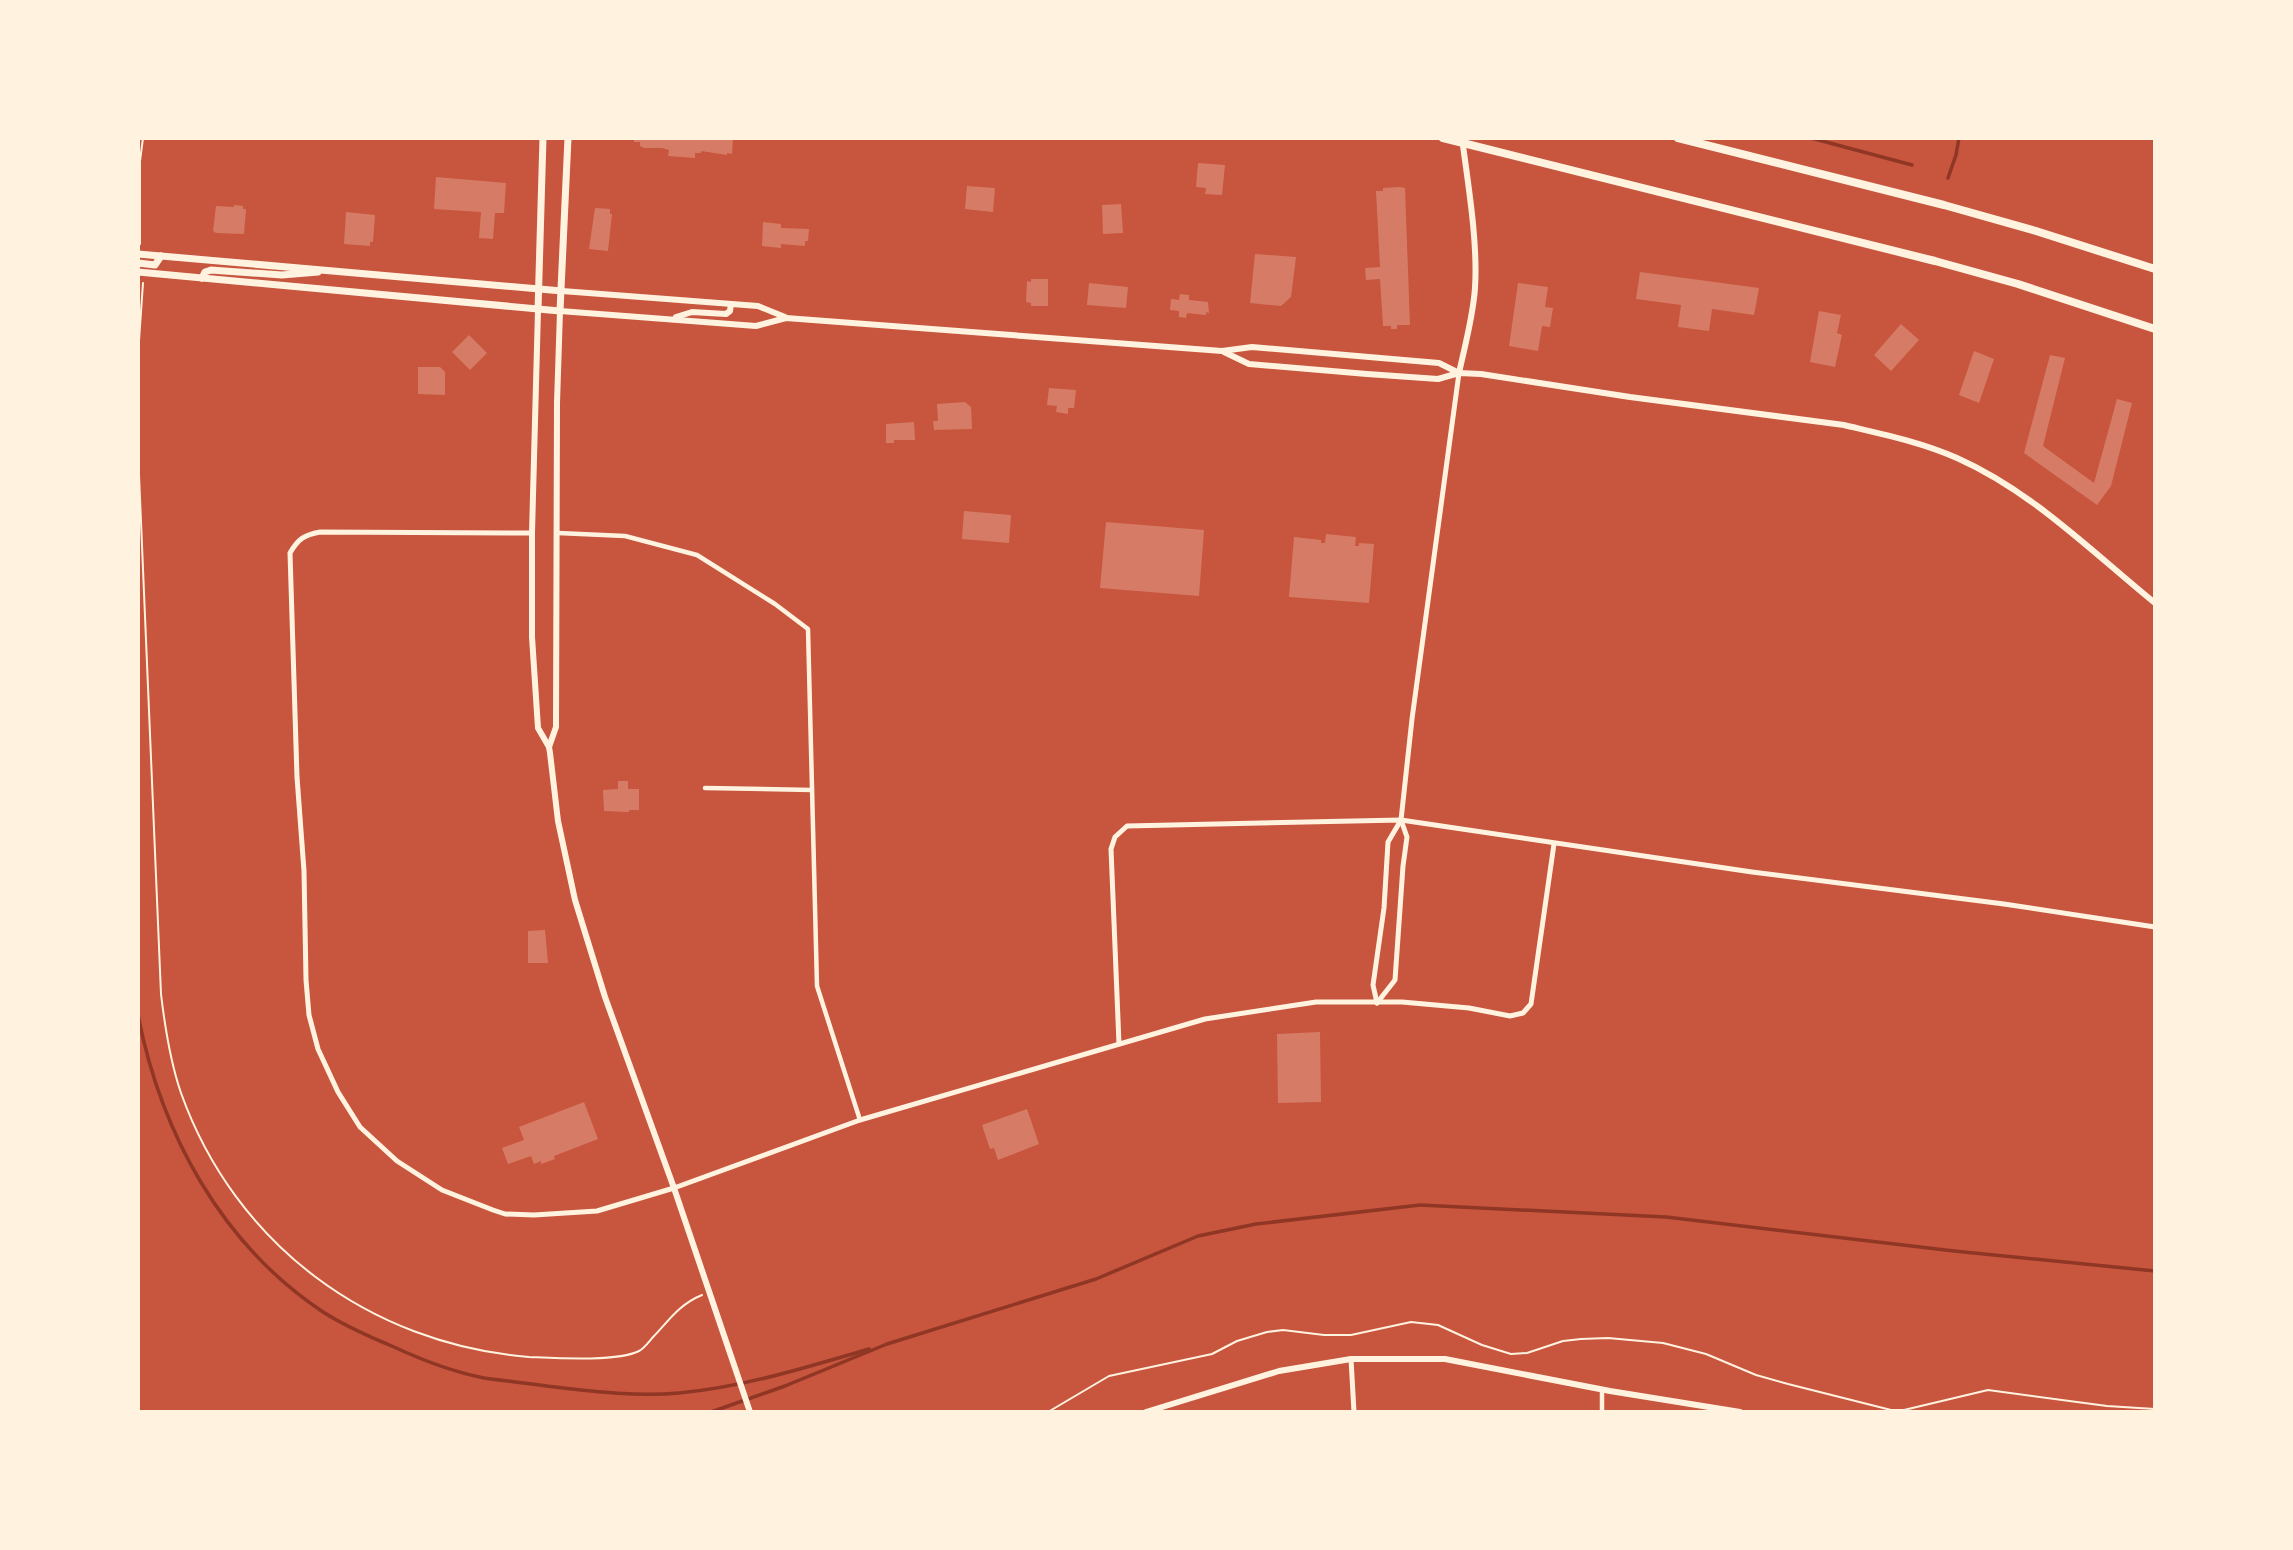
<svg xmlns="http://www.w3.org/2000/svg" width="2293" height="1550" viewBox="0 0 2293 1550" font-family="'PT Sans Narrow',sans-serif">
	<style>
		.lines { fill: none; stroke-linecap: round; stroke-linejoin: round }
		.stream { stroke: #8f3625; stroke-width: 3.5 }
		.building { fill: #d67c66 }
		.path { stroke: #fff3e0; stroke-width: 2 }
		.minor { stroke: #fff3e0; stroke-width: 4.5 }
		.tertiary { stroke: #fff3e0; stroke-width: 5 }
		.secondary { stroke: #fff3e0; stroke-width: 6 }
		.primary { stroke: #fff3e0; stroke-width: 7 }
		.motorway { stroke: #fff3e0; stroke-width: 8 }
	</style>
	<rect width="100%" height="100%" fill="#c8553d"/>
	<g class="lines">
		<!-- stream -->
		<g class="stream">
			<path d="M1811 138 1912 165"/>
			<path d="M1948 178 1956 155 1959 138"/>
			<path d="M138 1015C161 1133 221 1244 323 1312 345 1326 370 1337 394 1347 422 1360 454 1372 484 1378 505 1381 526 1383 547 1386 590 1391 636 1397 679 1393 744 1387 807 1367 869 1349"/>
			<path d="M711 1412 785 1386 887 1344 1096 1279 1198 1236 1256 1224 1420 1205 1666 1217 1954 1251 2155 1271"/>
		</g>
	</g>
	<!-- building -->
	<g class="building">
		<path d="M634 138H733L732 154 727 153V155L701 151V153H695V158L668 156 669 150 662 148H644L640 146V142H634Z"/>
		<path d="M1198 163 1225 165 1222 195 1205 194 1206 188 1196 187Z"/>
		<path d="M436 177 506 183 504 213H495L493 239 479 238 481 212 434 209Z"/>
		<path d="M967 186 995 188 993 212 965 209Z"/>
		<path d="M1399 187 1405 188 1410 325H1397V329H1391V326H1383L1380 279 1366 280 1365 268 1380 267 1376 191H1383V188Z"/>
		<path d="M1121 204 1123 233 1103 234 1102 205Z"/>
		<path d="M234 205 243 206V209H246L244 234 216 233 213 231 216 206 234 207Z"/>
		<path d="M595 208 610 209V214H612L608 251 589 249Z"/>
		<path d="M346 212 375 215 373 242H370V246L344 244Z"/>
		<path d="M763 222 781 224V228L809 229 808 241H805V246L781 244V248L762 246Z"/>
		<path d="M1255 254 1296 257 1291 297 1281 306 1250 303Z"/>
		<path d="M1640 272 1759 288 1754 315 1712 309 1709 331 1678 327 1681 305 1636 299Z"/>
		<path d="M1031 279H1048V306H1031V303L1026 302 1027 281 1031 282Z"/>
		<path d="M1089 283 1128 287 1126 308 1087 305Z"/>
		<path d="M1518 283 1548 287 1545 307 1553 308 1550 327 1542 326 1538 351 1509 346Z"/>
		<path d="M1180 294 1189 295V300L1208 302 1209 313 1206 312V315L1187 313 1186 318 1179 317V311L1170 310 1171 299 1179 300Z"/>
		<path d="M1819 311 1841 315 1837 333 1842 335 1835 367 1810 362Z"/>
		<path d="M1901 324 1919 340 1891 371 1874 355Z"/>
		<path d="M469 335 487 353 470 370 452 352Z"/>
		<path d="M1974 351 1994 359 1979 403 1959 395Z"/>
		<path d="M2050 355 2065 358 2043 446 2094 483 2117 399 2132 403 2111 486 2097 505 2024 453Z"/>
		<path d="M418 367H440L445 372V395L418 394Z"/>
		<path d="M1049 388 1076 390 1074 408H1068V414L1056 412 1057 406 1047 405Z"/>
		<path d="M965 402 971 407 972 429 934 430 933 421H938L937 404Z"/>
		<path d="M914 422 915 440H894V443H886V424Z"/>
		<path d="M964 511 1011 515 1009 543 962 539Z"/>
		<path d="M1106 522 1204 530 1199 596 1100 588Z"/>
		<path d="M1326 534 1356 537 1355 546H1359V543L1374 544 1369 603 1289 597 1294 537 1321 540V543H1325Z"/>
		<path d="M618 781H628V789H639V810H629V812L604 811 603 790 618 789Z"/>
		<path d="M545 930 548 963H528V931Z"/>
		<path d="M1320 1032 1321 1102 1278 1103 1277 1034Z"/>
		<path d="M584 1102 598 1139 554 1156 555 1159 541 1164V1161L534 1164 531 1156 508 1164 502 1148 524 1140 519 1127Z"/>
		<path d="M1027 1109 1039 1144 998 1160 994 1148 990 1149 982 1125Z"/>
	</g>
	<g class="lines">
		<!-- path -->
		<g class="path">
			<path d="M140 244V161L143 138"/>
			<path d="M138 355 143 283"/>
			<path d="M138 451 161 994C165 1028 170 1061 181 1093 235 1244 369 1344 529 1357 554 1358 618 1362 639 1351 645 1348 650 1340 654 1336 670 1319 680 1304 702 1295"/>
			<path d="M1048 1412 1109 1376 1212 1354 1237 1341 1267 1332 1283 1330 1324 1335H1351L1411 1322 1438 1325 1482 1345 1511 1354 1527 1353 1563 1341 1581 1339 1608 1338 1663 1343 1706 1354 1756 1375 1788 1384 1891 1410H1904L1988 1390 2107 1406 2155 1409"/>
		</g>
		<!-- minor -->
		<g class="minor">
			<path d="M558 533 625 536 697 555 775 604 808 629 817 986 860 1120"/>
			<path d="M705 788 812 790"/>
			<path d="M1602 1390V1412"/>
		</g>
		<!-- tertiary -->
		<g class="tertiary">
			<path d="M532 533 320 532C304 535 298 539 290 553L297 777 304 871 306 980 309 1015 318 1049 338 1092 360 1127 397 1161 442 1190 493 1210 505 1214 534 1215 597 1211 674 1188 860 1120 1205 1019 1316 1002H1402L1469 1008 1510 1016 1523 1013 1531 1004 1554 844"/>
			<path d="M1377 1003 1373 985 1384 908 1388 842 1401 820 1412 719 1459 373"/>
			<path d="M1377 1003 1395 980 1403 866 1407 837 1401 820"/>
			<path d="M1119 1044 1111 849 1115 837 1127 826 1401 820 1752 872 2004 904 2155 927"/>
			<path d="M1351 1359 1354 1412"/>
		</g>
		<!-- secondary -->
		<g class="secondary">
			<path d="M562 291 758 306 785 317"/>
			<path d="M538 310 532 533V637L538 728 549 747"/>
			<path d="M676 317 692 312 726 314 730 311 731 304"/>
			<path d="M1224 352 1249 364 1367 374 1438 379 1459 373 1481 374 1630 397 1844 425C1882 434 1921 442 1957 458 2033 492 2091 551 2155 603"/>
			<path d="M1459 373C1465 345 1473 317 1475 288 1478 242 1468 184 1462 138"/>
			<path d="M750 1412 674 1188 605 997 575 900 558 821 550 753 549 747 556 727 557 403 560 311 756 326 786 318 1222 351 1252 347 1439 363 1459 373"/>
			<path d="M1146 1412 1279 1371 1351 1359H1445L1610 1391 1740 1412"/>
		</g>
		<!-- primary -->
		<g class="primary">
			<path d="M138 254 562 291"/>
			<path d="M138 263 155 265 161 256"/>
			<path d="M138 272 560 311 568 138"/>
			<path d="M202 278 205 272 211 270 282 275 318 272"/>
			<path d="M538 310 543 138"/>
		</g>
		<!-- motorway -->
		<g class="motorway">
			<path d="M1443 138 1935 261 2018 284 2155 329"/>
			<path d="M1678 138 1944 205 2036 231 2155 269"/>
		</g>
	</g>
	<!-- border -->
	<rect width="2293" height="1550" fill="none" stroke="#fff3e0" stroke-width="280"/>
</svg>
